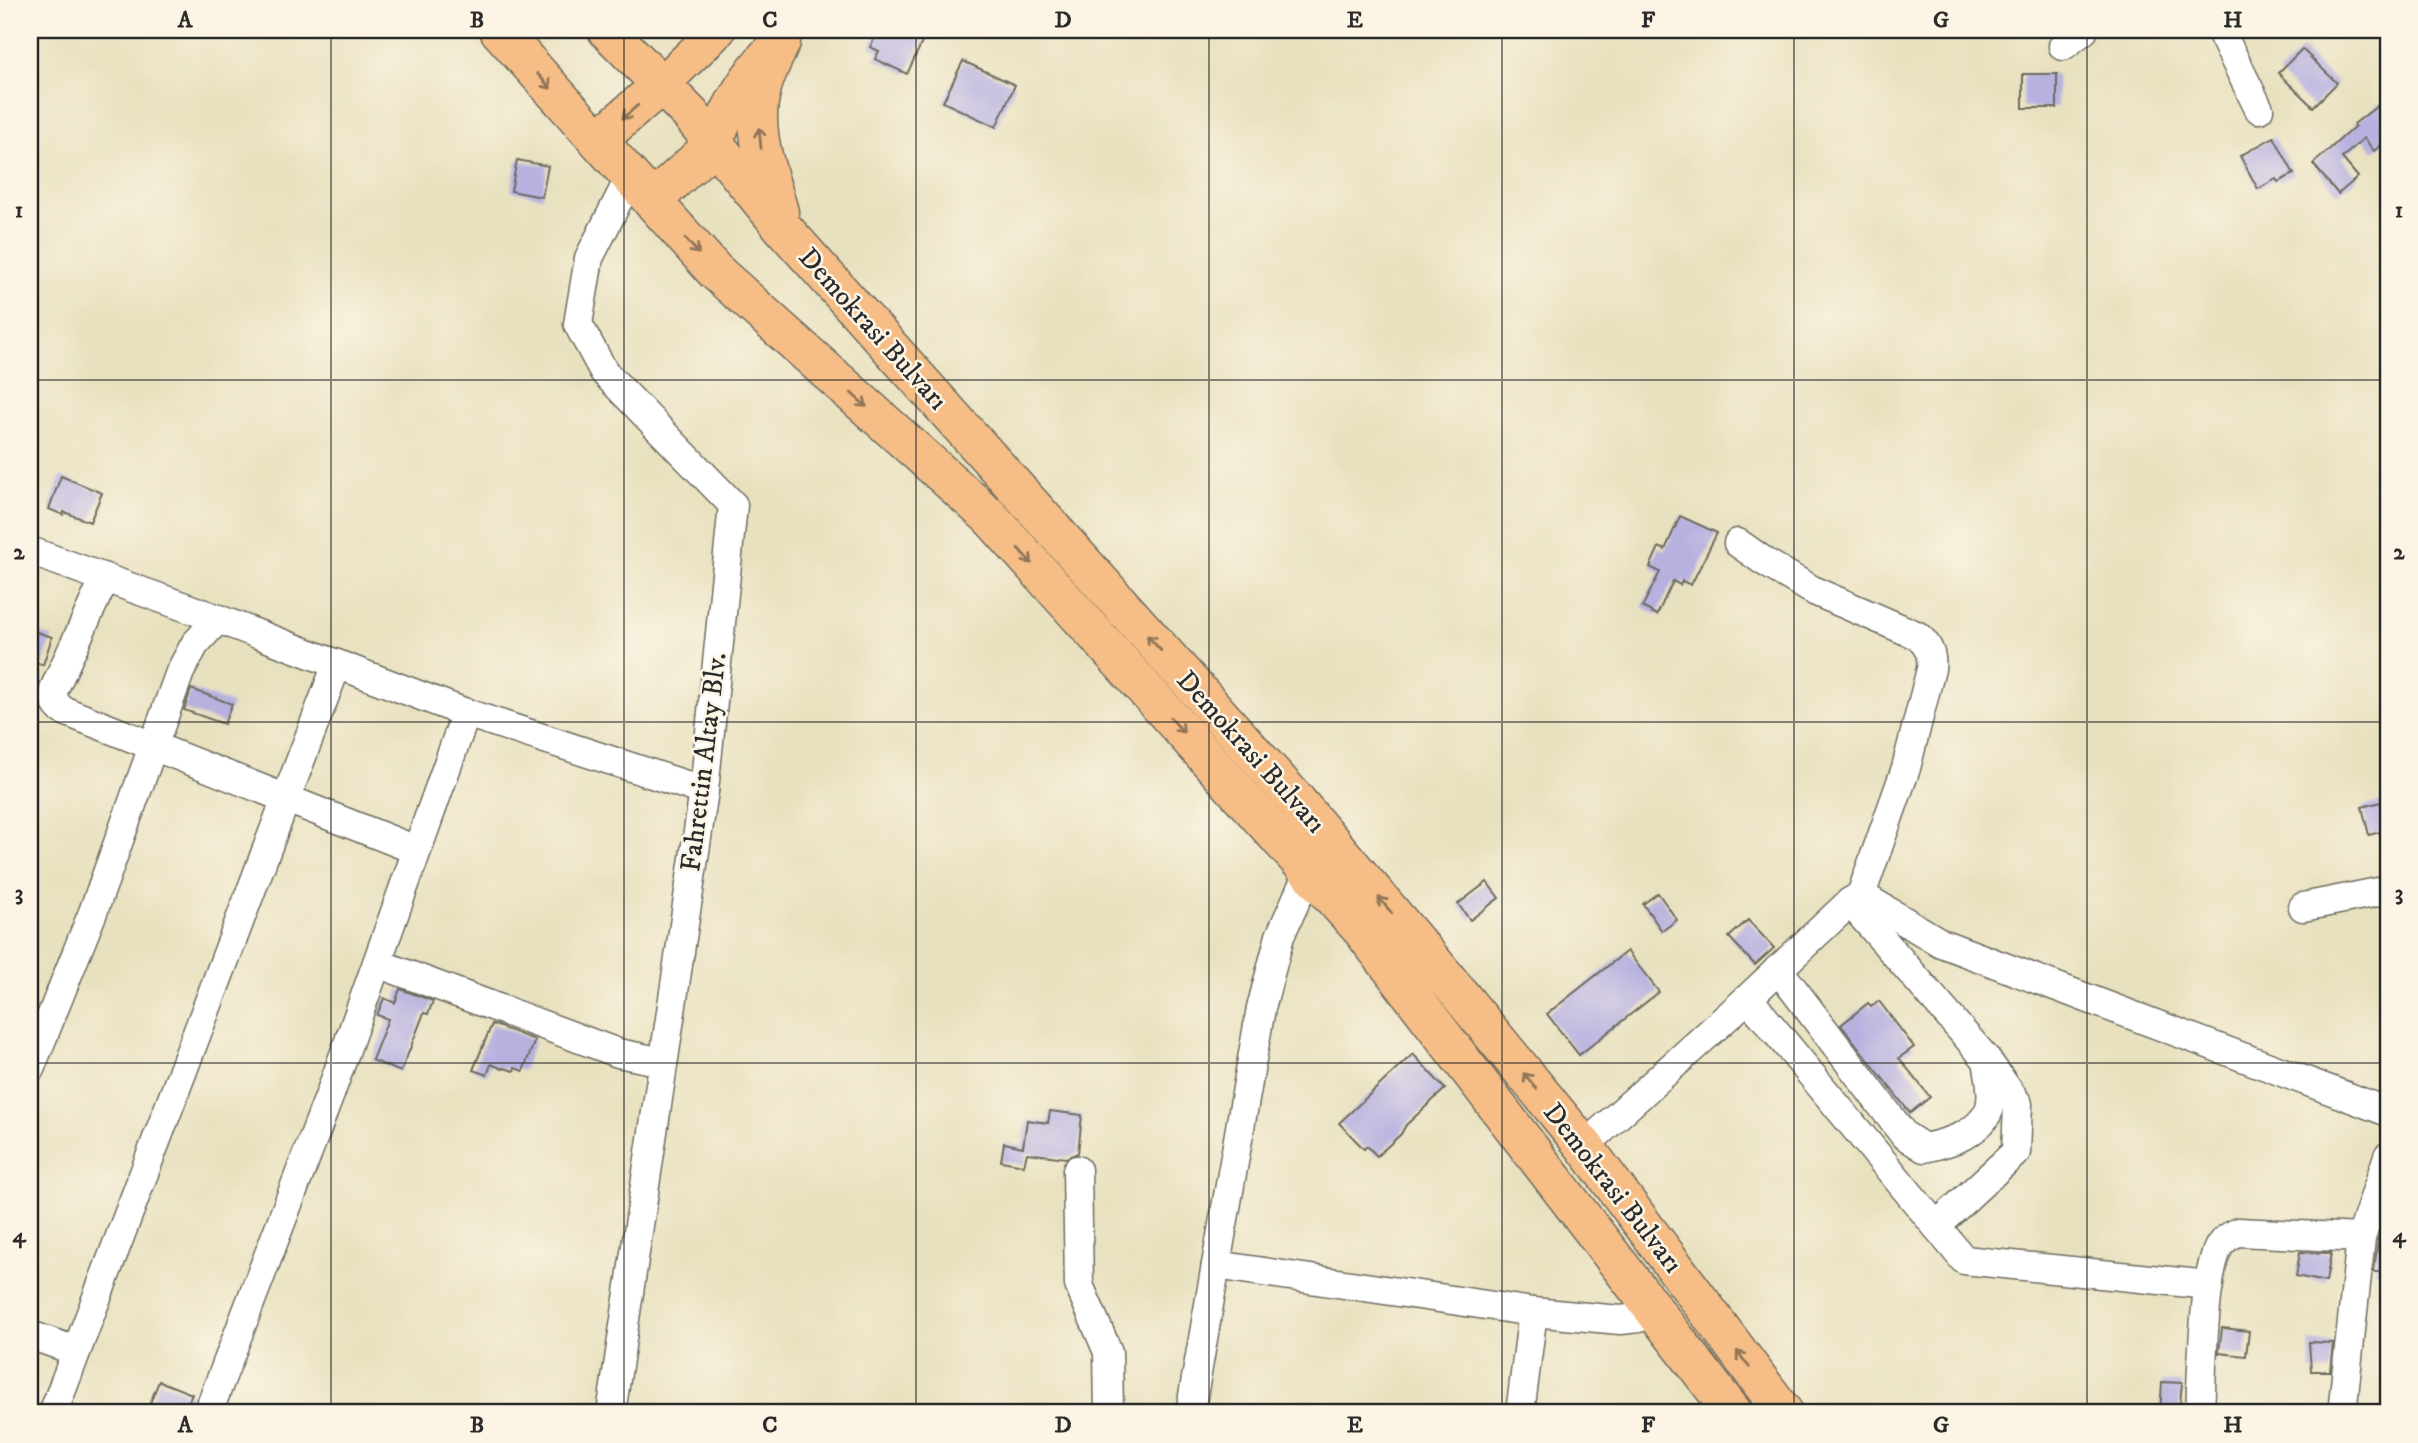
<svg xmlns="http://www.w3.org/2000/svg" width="2418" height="1443" viewBox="0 0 2418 1443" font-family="'IM FELL DW Pica',serif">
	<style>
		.building { fill: #b7b1e0 }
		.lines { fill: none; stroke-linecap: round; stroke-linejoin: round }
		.minor-casing { stroke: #6d6b5f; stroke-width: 31 }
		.major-casing { stroke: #6d6b5f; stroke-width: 38 }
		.highway-casing { stroke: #6d6b5f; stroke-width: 41 }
		.minor { stroke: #fff; stroke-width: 28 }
		.major { stroke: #f6be86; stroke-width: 35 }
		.highway { stroke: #f6be86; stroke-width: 38 }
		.oneway { stroke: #907458 }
		.grid { fill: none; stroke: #2b2b2b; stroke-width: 2; stroke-opacity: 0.55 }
		.labels { text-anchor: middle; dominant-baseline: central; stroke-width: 5; stroke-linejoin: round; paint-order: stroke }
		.street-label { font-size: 28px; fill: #2b2b2b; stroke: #fcf5e5 }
		.neatline { fill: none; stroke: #2b2b2b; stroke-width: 2.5 }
		.grid-label { font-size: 23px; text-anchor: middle; font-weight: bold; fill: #2b2b2b }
	</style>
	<rect width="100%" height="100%" fill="#fcf5e5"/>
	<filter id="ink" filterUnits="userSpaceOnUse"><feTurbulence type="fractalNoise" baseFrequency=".0143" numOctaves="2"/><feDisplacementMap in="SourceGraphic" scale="14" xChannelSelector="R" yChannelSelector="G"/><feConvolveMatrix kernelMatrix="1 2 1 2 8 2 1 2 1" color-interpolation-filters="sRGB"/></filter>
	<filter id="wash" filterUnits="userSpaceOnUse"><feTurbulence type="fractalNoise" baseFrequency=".00686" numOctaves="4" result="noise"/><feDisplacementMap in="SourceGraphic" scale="28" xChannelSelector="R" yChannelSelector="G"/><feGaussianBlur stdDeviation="1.57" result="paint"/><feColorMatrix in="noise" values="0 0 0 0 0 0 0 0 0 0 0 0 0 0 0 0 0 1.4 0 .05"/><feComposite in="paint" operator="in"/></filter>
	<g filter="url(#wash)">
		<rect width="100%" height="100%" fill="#e8e1bf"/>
		<g id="blocks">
			<!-- building -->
			<g class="building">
				<path d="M878 30H917L926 34 907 74 875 59 879 51 870 47Z"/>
				<path d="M2302 49 2337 83 2313 107 2278 73Z"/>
				<path d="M963 61 1015 85 996 127 943 102Z"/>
				<rect x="2023" y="74" width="34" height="34"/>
				<path d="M2381 103 2388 113V139L2374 151 2364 138 2342 158 2358 177 2338 194 2313 164 2355 126 2354 124Z"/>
				<path d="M2274 137 2294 174 2278 182 2276 179 2258 189 2240 156Z"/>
				<path d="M517 160 548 166 542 197 511 191Z"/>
				<path d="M61 476 102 493 90 522 64 512 63 515 49 509Z"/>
				<path d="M1680 516 1717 533 1691 585 1682 581 1680 585 1673 581 1657 615 1642 607 1660 572 1650 567 1659 547 1665 550Z"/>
				<path d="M30 630 52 637 43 665 30 660Z"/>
				<path d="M191 689 232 704 224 724 184 710Z"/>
				<path d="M2388 800V830L2369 835 2362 807Z"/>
				<path d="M1487 882 1499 898 1470 920 1458 904Z"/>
				<path d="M1658 893 1677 920 1662 931 1643 904Z"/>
				<path d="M1748 920 1774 948 1755 965 1729 937Z"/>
				<path d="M1627 951 1659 992 1579 1055 1547 1014Z"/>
				<path d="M400 989 433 1001 428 1014 424 1013 401 1072 372 1060 388 1019 377 1015 384 998 395 1003Z"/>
				<path d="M1879 1001 1914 1047 1899 1058 1930 1097 1910 1113 1841 1025 1868 1003 1871 1007Z"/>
				<path d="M492 1024 535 1040 523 1071 515 1068 514 1071 504 1068 503 1069 491 1064 487 1075 473 1070Z"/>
				<path d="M1413 1054 1445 1089 1406 1125 1401 1134 1377 1156 1367 1146 1364 1149 1339 1123Z"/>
				<path d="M1050 1111 1082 1115 1078 1153 1066 1158 1027 1153 1024 1165 1001 1161 1004 1143 1023 1147 1027 1120 1048 1123Z"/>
				<path d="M2378 1239H2388V1272H2374Z"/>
				<path d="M2300 1252 2331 1253 2326 1282 2296 1276Z"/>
				<path d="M2222 1328 2249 1331 2246 1356 2219 1353Z"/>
				<path d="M2309 1342 2333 1343 2330 1371H2311Z"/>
				<path d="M159 1381 192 1394 184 1413H146Z"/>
				<path d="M2162 1382 2182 1383 2179 1413H2160Z"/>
			</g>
		</g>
	</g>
	<g filter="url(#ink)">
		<use href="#blocks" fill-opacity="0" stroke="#6d6b5f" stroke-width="2"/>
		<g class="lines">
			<!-- minor casing -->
			<g class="minor-casing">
				<g id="minor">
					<path d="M2220 30 2259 109"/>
					<path d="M2063 46 2084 30"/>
					<path d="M30 551 218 619 466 713 704 791"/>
					<path d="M105 578 54 689C52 698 55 704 62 710L416 850"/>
					<path d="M1861 895 1941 943 2388 1112"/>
					<path d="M1850 902 1987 1060 2018 1104 2016 1152 1936 1226"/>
					<path d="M2303 907 2388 890"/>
					<path d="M377 963 618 1053 663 1062"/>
					<path d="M1778 969 1904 1135 1924 1148C1948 1143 1978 1135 1989 1110 1995 1096 1989 1074 1987 1060"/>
					<path d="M1748 998 1964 1260 2209 1285"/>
					<path d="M30 1069 93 912 180 672 195 644 218 619"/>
					<path d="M1584 1146 1748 998 1850 902 1861 895 1906 768 1931 669C1933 654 1928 644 1916 635L1814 591 1765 562 1738 543"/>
					<path d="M1077 1170 1079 1285 1108 1352 1109 1413"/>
					<path d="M1216 1265 1533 1312 1620 1320 1639 1318 1655 1312"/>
					<path d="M30 1335 76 1351"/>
					<path d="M53 1413 337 664"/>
					<path d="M208 1413 329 1097 466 713"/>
					<path d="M611 1413 704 791 733 505 604 372 578 324 589 258 630 177"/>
					<path d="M1190 1413 1261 1008 1280 936 1309 871"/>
					<path d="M1520 1413 1533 1312"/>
					<path d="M2200 1413C2202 1378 2203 1270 2220 1245 2225 1238 2231 1235 2238 1232L2361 1238"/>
					<path d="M2342 1413 2361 1238 2388 1156"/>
				</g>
			</g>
			<!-- major casing -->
			<g class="major-casing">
				<g id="major">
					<path d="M662 84 718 30"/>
					<path d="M715 143C728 107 745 77 772 49"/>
				</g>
			</g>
			<!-- highway casing -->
			<g class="highway-casing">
				<g id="highway">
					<path d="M499 30 715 271 990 517 1361 929 1733 1413"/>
					<path d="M607 30 690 114 783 228 1294 798 1429 957 1584 1146 1784 1413"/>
					<path d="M598 140 662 84"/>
					<path d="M652 201 715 143"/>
					<path d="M779 212C768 172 750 130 762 88 766 72 774 57 781 42"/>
				</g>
			</g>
			<!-- minor -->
			<use href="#minor" class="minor"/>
			<!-- major -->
			<use href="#major" class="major"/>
			<!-- highway -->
			<use href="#highway" class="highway"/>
		</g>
		<!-- one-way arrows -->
		<defs><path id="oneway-shaft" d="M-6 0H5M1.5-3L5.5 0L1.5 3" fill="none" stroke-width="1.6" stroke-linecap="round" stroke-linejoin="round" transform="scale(1.75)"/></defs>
		<g class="oneway">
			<use href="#oneway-shaft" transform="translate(544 81) rotate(48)"/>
			<use href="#oneway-shaft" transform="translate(630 112) rotate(139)"/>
			<use href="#oneway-shaft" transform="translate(760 138) rotate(-96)"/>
			<use href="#oneway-shaft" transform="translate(692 246) rotate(48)"/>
			<use href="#oneway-shaft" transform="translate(859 400) rotate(42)"/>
			<use href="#oneway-shaft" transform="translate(1025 556) rotate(48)"/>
			<use href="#oneway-shaft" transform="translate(1154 643) rotate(-132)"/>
			<use href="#oneway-shaft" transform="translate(1177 725) rotate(48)"/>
			<use href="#oneway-shaft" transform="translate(1385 905) rotate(-130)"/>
			<use href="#oneway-shaft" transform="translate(1530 1081) rotate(-129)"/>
			<use href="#oneway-shaft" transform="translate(1743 1359) rotate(-127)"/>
		</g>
	</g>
	<!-- grid -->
	<path class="grid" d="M331 30V1413M624 30V1413M916 30V1413M1209 30V1413M1502 30V1413M1794 30V1413M2087 30V1413M30 380H2388M30 722H2388M30 1063H2388"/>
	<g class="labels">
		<!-- street labels -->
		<g class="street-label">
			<text transform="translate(873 329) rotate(48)">Demokrasi Bulvarı</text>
			<text transform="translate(1251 752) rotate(48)">Demokrasi Bulvarı</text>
			<text transform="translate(704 762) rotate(-83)">Fahrettin Altay Blv.</text>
			<text transform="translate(1613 1188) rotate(52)">Demokrasi Bulvarı</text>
		</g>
	</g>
	<!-- margin -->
	<rect width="2418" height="1443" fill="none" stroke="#fcf5e5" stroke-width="77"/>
	<rect x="38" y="38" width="2342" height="1366" class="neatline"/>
	<g class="grid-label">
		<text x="185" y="27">A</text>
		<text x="477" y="27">B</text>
		<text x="770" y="27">C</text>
		<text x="1063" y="27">D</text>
		<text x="1355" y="27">E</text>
		<text x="1648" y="27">F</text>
		<text x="1941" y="27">G</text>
		<text x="2233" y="27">H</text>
		<text x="19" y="217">1</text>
		<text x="2399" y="217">1</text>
		<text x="19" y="559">2</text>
		<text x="2399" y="559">2</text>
		<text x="19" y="900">3</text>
		<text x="2399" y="900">3</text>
		<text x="19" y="1242">4</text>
		<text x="2399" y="1242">4</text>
		<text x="185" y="1432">A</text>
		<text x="477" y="1432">B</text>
		<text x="770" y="1432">C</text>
		<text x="1063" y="1432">D</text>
		<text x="1355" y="1432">E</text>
		<text x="1648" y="1432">F</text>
		<text x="1941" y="1432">G</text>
		<text x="2233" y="1432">H</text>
	</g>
</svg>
